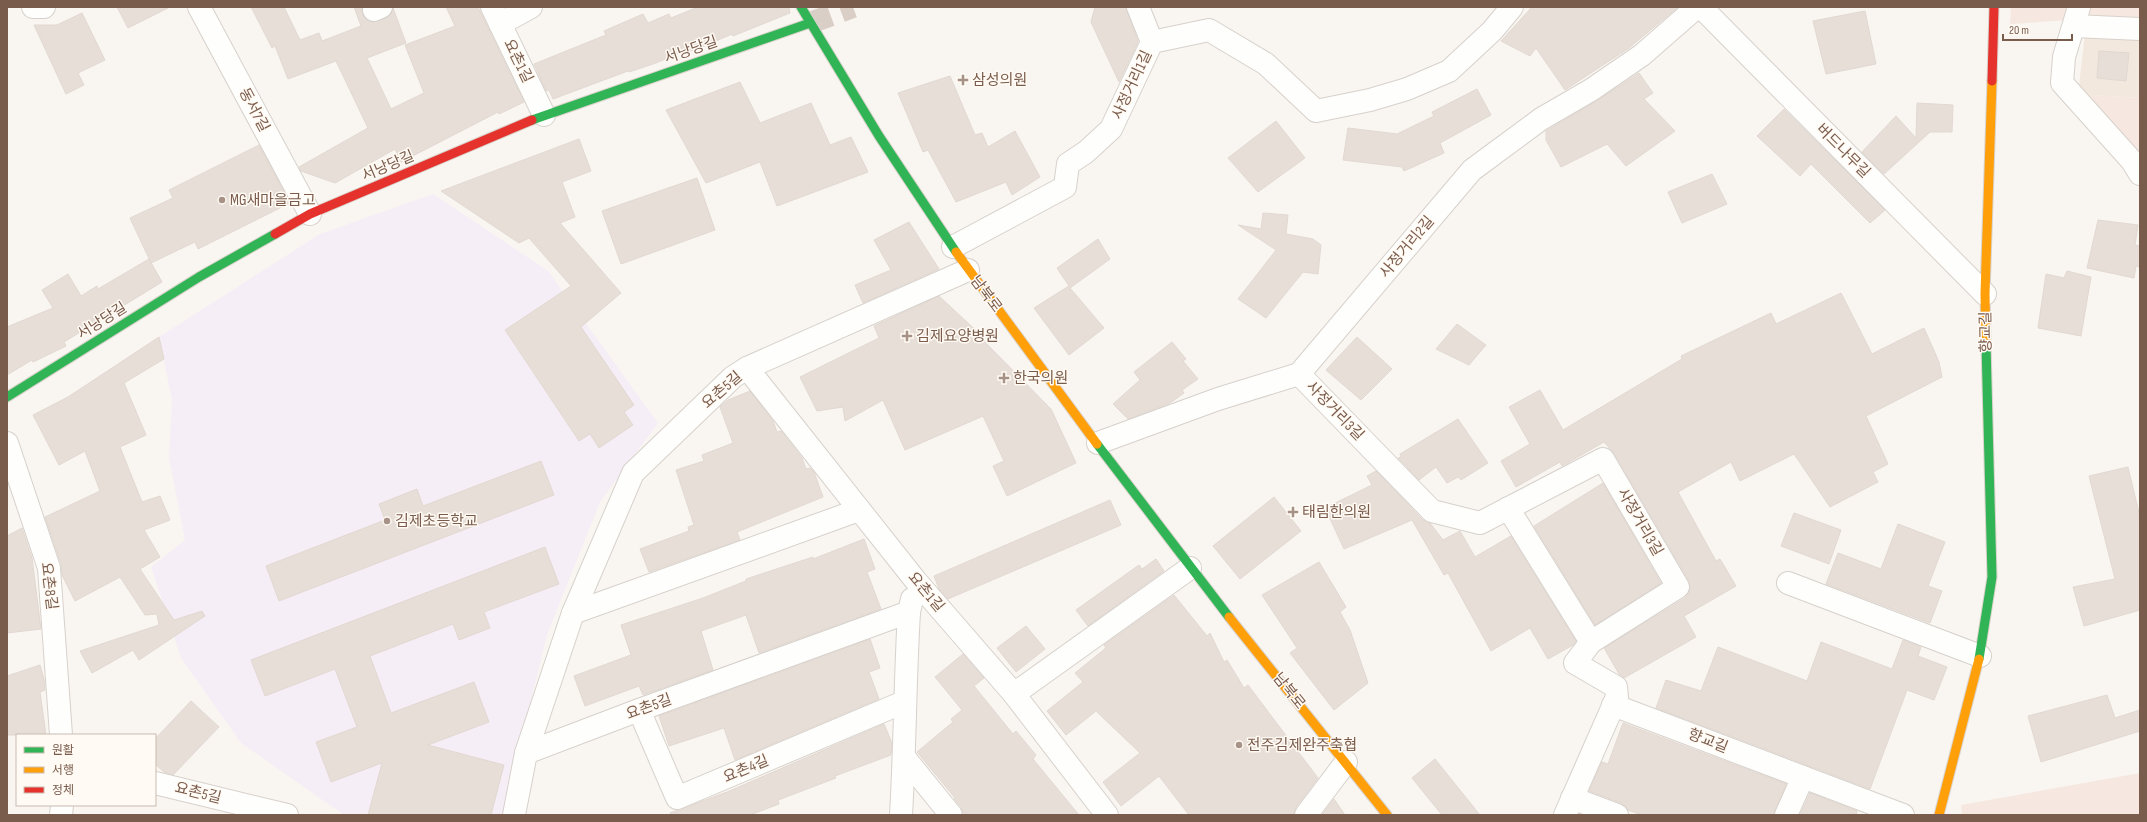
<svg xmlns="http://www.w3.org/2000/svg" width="2147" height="822" viewBox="0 0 2147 822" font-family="'Sofia Sans Condensed','Noto Sans KR',sans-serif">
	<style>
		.residential { fill: #f2e8de }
		.commercial { fill: #f6e8e1 }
		.education { fill: #f6eef6 }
		.building { fill: #e6ded7; stroke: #e2d8d2 }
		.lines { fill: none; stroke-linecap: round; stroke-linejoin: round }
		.secondary-tunnel { stroke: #d9cfc7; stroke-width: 22; stroke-dasharray: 22 11; stroke-linecap: butt }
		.street-casing { stroke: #d7d1cb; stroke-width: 24 }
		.fast-casing { stroke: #d9d2cb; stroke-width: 11 }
		.slow-casing { stroke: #d9d2cb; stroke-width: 11 }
		.jam-casing { stroke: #d9d2cb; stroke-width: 11 }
		.street { stroke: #fefefd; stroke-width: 22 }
		.fast { stroke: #30b455; stroke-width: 9 }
		.slow { stroke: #ff9f0a; stroke-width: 9 }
		.jam { stroke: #e5322d; stroke-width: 9 }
		.poi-dot { fill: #a69286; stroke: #fffaf3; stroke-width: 1.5 }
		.labels { text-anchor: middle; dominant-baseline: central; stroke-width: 3; stroke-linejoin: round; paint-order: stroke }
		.street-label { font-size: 15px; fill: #7a5c4d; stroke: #fffaf3 }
		.poi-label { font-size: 15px; fill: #7a5c4d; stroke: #fffaf3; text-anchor: start }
	</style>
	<rect width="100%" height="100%" fill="#f9f5f0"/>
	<!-- residential -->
	<path class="residential" d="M2140 19V98L2078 94 2085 34Z"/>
	<!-- commercial -->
	<g class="commercial">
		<path d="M2011 7H2140V19H2084L2010 24Z"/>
		<path d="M2078 94 2140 98V178Z"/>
		<path d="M2140 773V815H1962L1961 805Z"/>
	</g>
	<!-- education -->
	<path class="education" d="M433 194 548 271 658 423 600 502 547 635 503 815H344L241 743 181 658 151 567 185 540 169 458 172 400 159 337 320 234Z"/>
	<!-- building -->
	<g class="building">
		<path d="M117 7H170L128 28Z"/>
		<path d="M251 7H284L300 40 319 33 322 41 361 26 354 7H362L363 15 367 20 373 22 386 18 391 14 393 8 406 43 367 58 391 109 424 93 405 45 455 26 446 7H478L524 102 499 114 498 112 401 162 395 149 335 183 301 171 299 167 368 128 336 61 288 79 275 46 272 48Z"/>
		<path d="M698 7H789L790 13 733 36 732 34 700 48 687 52 686 50 656 63 629 72 628 71 553 99 549 90 546 91 534 64 606 35 604 31 643 14 648 23 669 14 671 18Z"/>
		<path d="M1095 7H1126L1138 42 1119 82 1091 22Z"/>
		<path d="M1532 7H1678L1629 48 1565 90 1536 48 1530 56 1501 41Z"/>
		<path d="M1865 11 1876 64 1826 74 1813 21Z"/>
		<path d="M82 13 105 60 78 73 84 85 66 94 34 25H57Z"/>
		<path d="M2099 51 2129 53 2126 81 2097 78Z"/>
		<path d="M1639 73 1653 93 1644 99 1675 131 1626 166 1607 144 1561 167 1546 140V131L1598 100Z"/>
		<path d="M950 76 975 135 982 133 988 147 1015 131 1040 177 1012 195 1006 182 956 202 928 150 923 152 898 93Z"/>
		<path d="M740 82 760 123 811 103 830 145 851 137 868 172 777 206 760 162 706 183 666 110Z"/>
		<path d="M1477 89 1491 115 1440 143 1444 153 1404 171 1402 167 1343 160 1348 128 1397 134 1434 116 1432 112Z"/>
		<path d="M1917 103 1953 105 1952 132H1930L1884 174 1862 152 1896 116 1916 138Z"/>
		<path d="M1784 109 1885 210 1870 223 1811 164 1800 176 1757 136Z"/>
		<path d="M1276 121 1305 158 1258 192 1228 158Z"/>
		<path d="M579 139 591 171 562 182 575 217 560 223 621 293 581 327 634 405 624 412 633 425 599 448 590 434 579 441 505 330 571 286 529 238 519 243 441 191Z"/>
		<path d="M259 145 290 203 198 249 195 242 151 263 130 218 173 198 169 190Z"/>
		<path d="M1712 174 1727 204 1682 223 1668 192Z"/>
		<path d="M697 178 715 230 621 264 602 211Z"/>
		<path d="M1263 213 1288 215 1286 234 1313 239 1321 245 1318 274 1303 272 1266 318 1238 299 1276 250 1238 225 1261 229Z"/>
		<path d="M2098 220 2138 225 2135 245 2140 246V267L2136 266 2134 278 2087 268Z"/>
		<path d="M909 222 939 269 863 303 855 285 891 270 874 240Z"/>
		<path d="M1098 239 1110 259 1070 288 1104 328 1069 355 1034 308 1069 286 1057 268Z"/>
		<path d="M149 259 162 282 64 342 66 346 33 362 32 360 7 375V327L53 308 42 290 68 274 81 296 97 286 98 289Z"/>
		<path d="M2067 271 2091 277 2081 336 2038 328 2046 274 2064 278Z"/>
		<path d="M1841 293 1872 354 1924 328 1939 362 1942 377 1866 416 1888 464 1873 472 1878 482 1830 507 1794 454 1740 481 1731 462 1678 492 1716 561 1720 559 1736 586 1684 616 1696 637 1624 678 1619 674 1604 648 1685 598 1689 593V581L1614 453 1604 442 1562 466 1560 462 1516 487 1501 461 1530 444 1509 407 1540 390 1563 430 1682 359 1681 356 1771 313 1776 324Z"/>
		<path d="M939 296 983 337 981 338 1051 409 1076 463 1007 496 993 466 1004 461 983 416 905 450 883 400 845 421 843 407 817 411 800 377 879 338 874 326Z"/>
		<path d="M1457 324 1486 345 1469 365 1436 349Z"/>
		<path d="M159 337 164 359 124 383 146 435 120 447 142 502 160 496 170 520 144 530 160 557 140 569 174 620 202 611 205 616 139 660 133 650 92 673 80 651 159 625 157 614 145 615 120 577 75 601 62 575 61 564 45 517 100 491 85 451 59 465 33 415 68 397Z"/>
		<path d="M1357 337 1392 369 1361 400 1326 370Z"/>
		<path d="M1172 342 1186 359 1183 361 1198 379 1182 390 1184 393 1170 403 1128 419 1113 404 1140 380 1134 372Z"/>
		<path d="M750 391 773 421 777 432 781 431 802 458 806 469 810 468 814 472 823 497 737 532 740 540 649 572 640 549 689 531 688 527 694 525 676 470 704 461 702 455 733 443 720 407 728 400Z"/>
		<path d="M1458 419 1488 463 1461 480 1458 477 1447 483 1436 467 1419 480 1398 458 1401 457 1400 454Z"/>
		<path d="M541 461 554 495 279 601 266 566 385 520 379 504 417 489 423 506Z"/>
		<path d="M2128 467 2140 517V610L2084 626 2073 587 2115 579 2089 476Z"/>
		<path d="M1376 471 1423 520 1430 523 1443 540 1460 531 1475 557 1511 536 1576 641 1573 645 1548 659 1530 628 1491 651 1448 573 1444 575 1412 520 1344 549 1325 508 1372 485 1367 476Z"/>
		<path d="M1603 483 1661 583 1595 625 1534 526Z"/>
		<path d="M1274 497 1301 531 1240 579 1213 546Z"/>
		<path d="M1110 500 1121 525 948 599 939 589 934 576Z"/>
		<path d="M1794 513 1841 530 1829 564 1781 546Z"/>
		<path d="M1898 524 1945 542 1928 586 1942 591 1930 623 1826 584 1838 553 1881 569Z"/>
		<path d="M22 528 32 558 41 629 7 633V536Z"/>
		<path d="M864 539 875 569 867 572 881 609 759 653 746 615 701 631 713 670 643 695 639 686 585 706 574 676 631 655 621 625 703 598 746 581V579L813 557V559Z"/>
		<path d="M545 547 559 584 484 612 490 628 459 640 453 624 370 656 391 713 474 682 489 722 428 745 504 765 491 815H368L382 763 331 782 316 742 357 727 335 669 265 696 251 660Z"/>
		<path d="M1156 559 1164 571 1088 626 1076 610 1139 565 1142 569Z"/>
		<path d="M1319 562 1346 607 1340 612 1350 630 1368 683 1334 710 1290 653 1297 648 1262 595Z"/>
		<path d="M1174 595 1207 636 1210 633 1224 662 1227 660 1244 688 1248 685 1318 778 1296 807 1294 815H1189L1159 776 1121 806 1103 782 1140 753 1096 711 1066 735 1047 711 1083 682 1075 673 1106 648 1104 645Z"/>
		<path d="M1026 626 1045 649 1016 672 997 648Z"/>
		<path d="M870 639 880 668 869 672 879 699 735 760 724 728 669 746 659 716Z"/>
		<path d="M1903 640 1921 647 1918 656 1947 667 1934 700 1907 690 1870 789 1656 708 1666 680 1701 691 1718 647 1807 681 1821 642 1892 669Z"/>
		<path d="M963 654 984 678 974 686 1013 734 1016 731 1036 755 1033 759 1079 815H963L961 807 954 799 955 798 917 752 953 722 951 719 962 710 935 677Z"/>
		<path d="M40 665 44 679 45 690 40 692 46 735H7V676Z"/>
		<path d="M2107 695 2115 718 2140 710V731L2041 762 2028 716Z"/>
		<path d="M191 701 219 727 173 775 164 772 155 764V739Z"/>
		<path d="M1623 723 1786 784 1774 815H1642L1628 810 1621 803 1589 791 1602 762 1608 764Z"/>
		<path d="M884 724 892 743 891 755 835 776 836 778 778 800 779 804 750 815H671L670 813 727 792Z"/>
		<path d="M1435 759 1480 815H1442L1412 778Z"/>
		<path d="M1810 793 1857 811 1856 815H1800Z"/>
		<path d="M1334 799 1345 815H1322Z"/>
	</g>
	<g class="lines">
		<!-- secondary-tunnel -->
		<path class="secondary-tunnel" d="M810 23 853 7"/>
		<!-- street casing -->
		<g class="street-casing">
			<g id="street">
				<path d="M33 7H44"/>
				<path d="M199 7 310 214"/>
				<path d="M492 7 544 115"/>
				<path d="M1138 7 1152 42"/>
				<path d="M1701 7 1985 294"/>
				<path d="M2079 7 2064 57 2062 83 2132 161 2140 174"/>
				<path d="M374 10 381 7"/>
				<path d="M500 24 531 7"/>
				<path d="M2074 26 2140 29"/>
				<path d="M1152 42 1209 30 1266 64 1316 111 1370 100 1407 89 1449 71 1492 31 1512 7"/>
				<path d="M953 247 1065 187 1068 164 1086 152 1111 129 1152 42"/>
				<path d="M747 368 916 581 1014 694 1107 815"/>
				<path d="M1299 374 1432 511 1480 523 1603 459 1678 587 1591 642 1508 508"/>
				<path d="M7 443 49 568 61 735"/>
				<path d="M1098 443 1218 399 1299 374 1472 170 1541 119 1591 90 1642 55 1697 7"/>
				<path d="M1788 583 1980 656"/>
				<path d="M573 613 859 510"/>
				<path d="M1014 694 1190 568"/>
				<path d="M1613 705 1903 815"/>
				<path d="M639 710 677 798 904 702"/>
				<path d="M526 753 639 710 909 612"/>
				<path d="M904 757 951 815"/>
				<path d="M155 783 287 815"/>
				<path d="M1572 798 1617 815"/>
				<path d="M61 815 62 805"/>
				<path d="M514 815 526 753 573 613 633 473 733 377 747 368 968 270"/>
				<path d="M901 815C905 747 905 680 909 612L912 599"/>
				<path d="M1306 815 1346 762"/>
				<path d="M1565 815 1617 697 1616 687 1575 663 1591 642"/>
				<path d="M1786 815 1803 777"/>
			</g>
		</g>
		<!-- fast casing -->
		<g class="fast-casing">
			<g id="fast">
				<path d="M801 7 879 136 956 252"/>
				<path d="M532 120 810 23"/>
				<path d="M7 397 199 277 275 234"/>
				<path d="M1097 444 1229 617"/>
				<path d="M1979 659 1992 577 1986 344"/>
			</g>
		</g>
		<!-- slow casing -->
		<g class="slow-casing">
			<g id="slow">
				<path d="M956 252 1097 444"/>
				<path d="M1986 344 1985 294 1992 81"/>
				<path d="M1229 617 1387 815"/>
				<path d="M1939 815 1979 659"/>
			</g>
		</g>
		<!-- jam casing -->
		<g class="jam-casing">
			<g id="jam">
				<path d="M1992 81 1994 7"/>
				<path d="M275 234 310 214 532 120"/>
			</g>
		</g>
		<!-- street -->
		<use href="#street" class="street"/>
		<!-- fast -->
		<use href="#fast" class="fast"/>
		<!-- slow -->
		<use href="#slow" class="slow"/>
		<!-- jam -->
		<use href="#jam" class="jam"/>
	</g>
	<!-- markers -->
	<g class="poi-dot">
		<path d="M961 74h4v4h4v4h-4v4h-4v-4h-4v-4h4z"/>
		<circle cx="222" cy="200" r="4"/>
		<path d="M905 330h4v4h4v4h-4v4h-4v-4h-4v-4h4z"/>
		<path d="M1002 372h4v4h4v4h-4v4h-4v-4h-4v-4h4z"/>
		<path d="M1291 506h4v4h4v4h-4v4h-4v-4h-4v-4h4z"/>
		<circle cx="387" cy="521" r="4"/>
		<circle cx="1239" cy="745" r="4"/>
	</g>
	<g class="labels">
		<!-- street labels -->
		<g class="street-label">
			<text transform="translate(691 50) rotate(-19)">서낭당길</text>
			<text transform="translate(518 61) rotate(64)">요촌1길</text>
			<text transform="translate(1132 85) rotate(-65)">사정거리1길</text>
			<text transform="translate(254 110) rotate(62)">동서7길</text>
			<text transform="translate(1843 151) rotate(45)">버드나무길</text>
			<text transform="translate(388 166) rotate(-23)">서낭당길</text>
			<text transform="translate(1407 247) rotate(-50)">사정거리2길</text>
			<text transform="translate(986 294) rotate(53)">남북로</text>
			<text transform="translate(102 321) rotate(-32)">서낭당길</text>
			<text transform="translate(1986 332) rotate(-91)">향교길</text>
			<text transform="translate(722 390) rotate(-41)">요촌5길</text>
			<text transform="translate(1335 411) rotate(46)">사정거리3길</text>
			<text transform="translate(1640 522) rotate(60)">사정거리3길</text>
			<text transform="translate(49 586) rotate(83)">요촌8길</text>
			<text transform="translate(926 592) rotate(50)">요촌1길</text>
			<text transform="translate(1289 691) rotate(51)">남북로</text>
			<text transform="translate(649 707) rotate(-20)">요촌5길</text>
			<text transform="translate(1708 741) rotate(21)">향교길</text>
			<text transform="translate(746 769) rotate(-23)">요촌4길</text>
			<text transform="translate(198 793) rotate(14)">요촌5길</text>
		</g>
		<!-- poi labels -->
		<g class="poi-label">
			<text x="972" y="80">삼성의원</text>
			<text x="230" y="200">MG새마을금고</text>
			<text x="916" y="336">김제요양병원</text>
			<text x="1013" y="378">한국의원</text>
			<text x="1302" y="512">태림한의원</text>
			<text x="395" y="521">김제초등학교</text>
			<text x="1247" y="745">전주김제완주축협</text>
		</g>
	</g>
	<!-- border -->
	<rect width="2147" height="822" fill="none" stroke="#7a5c4d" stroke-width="16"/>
	<!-- legend -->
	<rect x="16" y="734" width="140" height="72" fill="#fffaf3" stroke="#cabbb1"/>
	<rect x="24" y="747" width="20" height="6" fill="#30b455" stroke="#cabbb1"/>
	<text x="52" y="754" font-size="12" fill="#7a5c4d">원활</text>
	<rect x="24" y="767" width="20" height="6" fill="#ff9f0a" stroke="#cabbb1"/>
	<text x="52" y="774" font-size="12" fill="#7a5c4d">서행</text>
	<rect x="24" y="787" width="20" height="6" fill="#e5322d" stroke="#cabbb1"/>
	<text x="52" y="794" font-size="12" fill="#7a5c4d">정체</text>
	<!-- scale -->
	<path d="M2003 34v6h69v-6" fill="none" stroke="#7a5c4d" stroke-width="2"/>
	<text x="2009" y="34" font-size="12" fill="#7a5c4d" stroke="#fffaf3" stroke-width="3" paint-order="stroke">20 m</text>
</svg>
